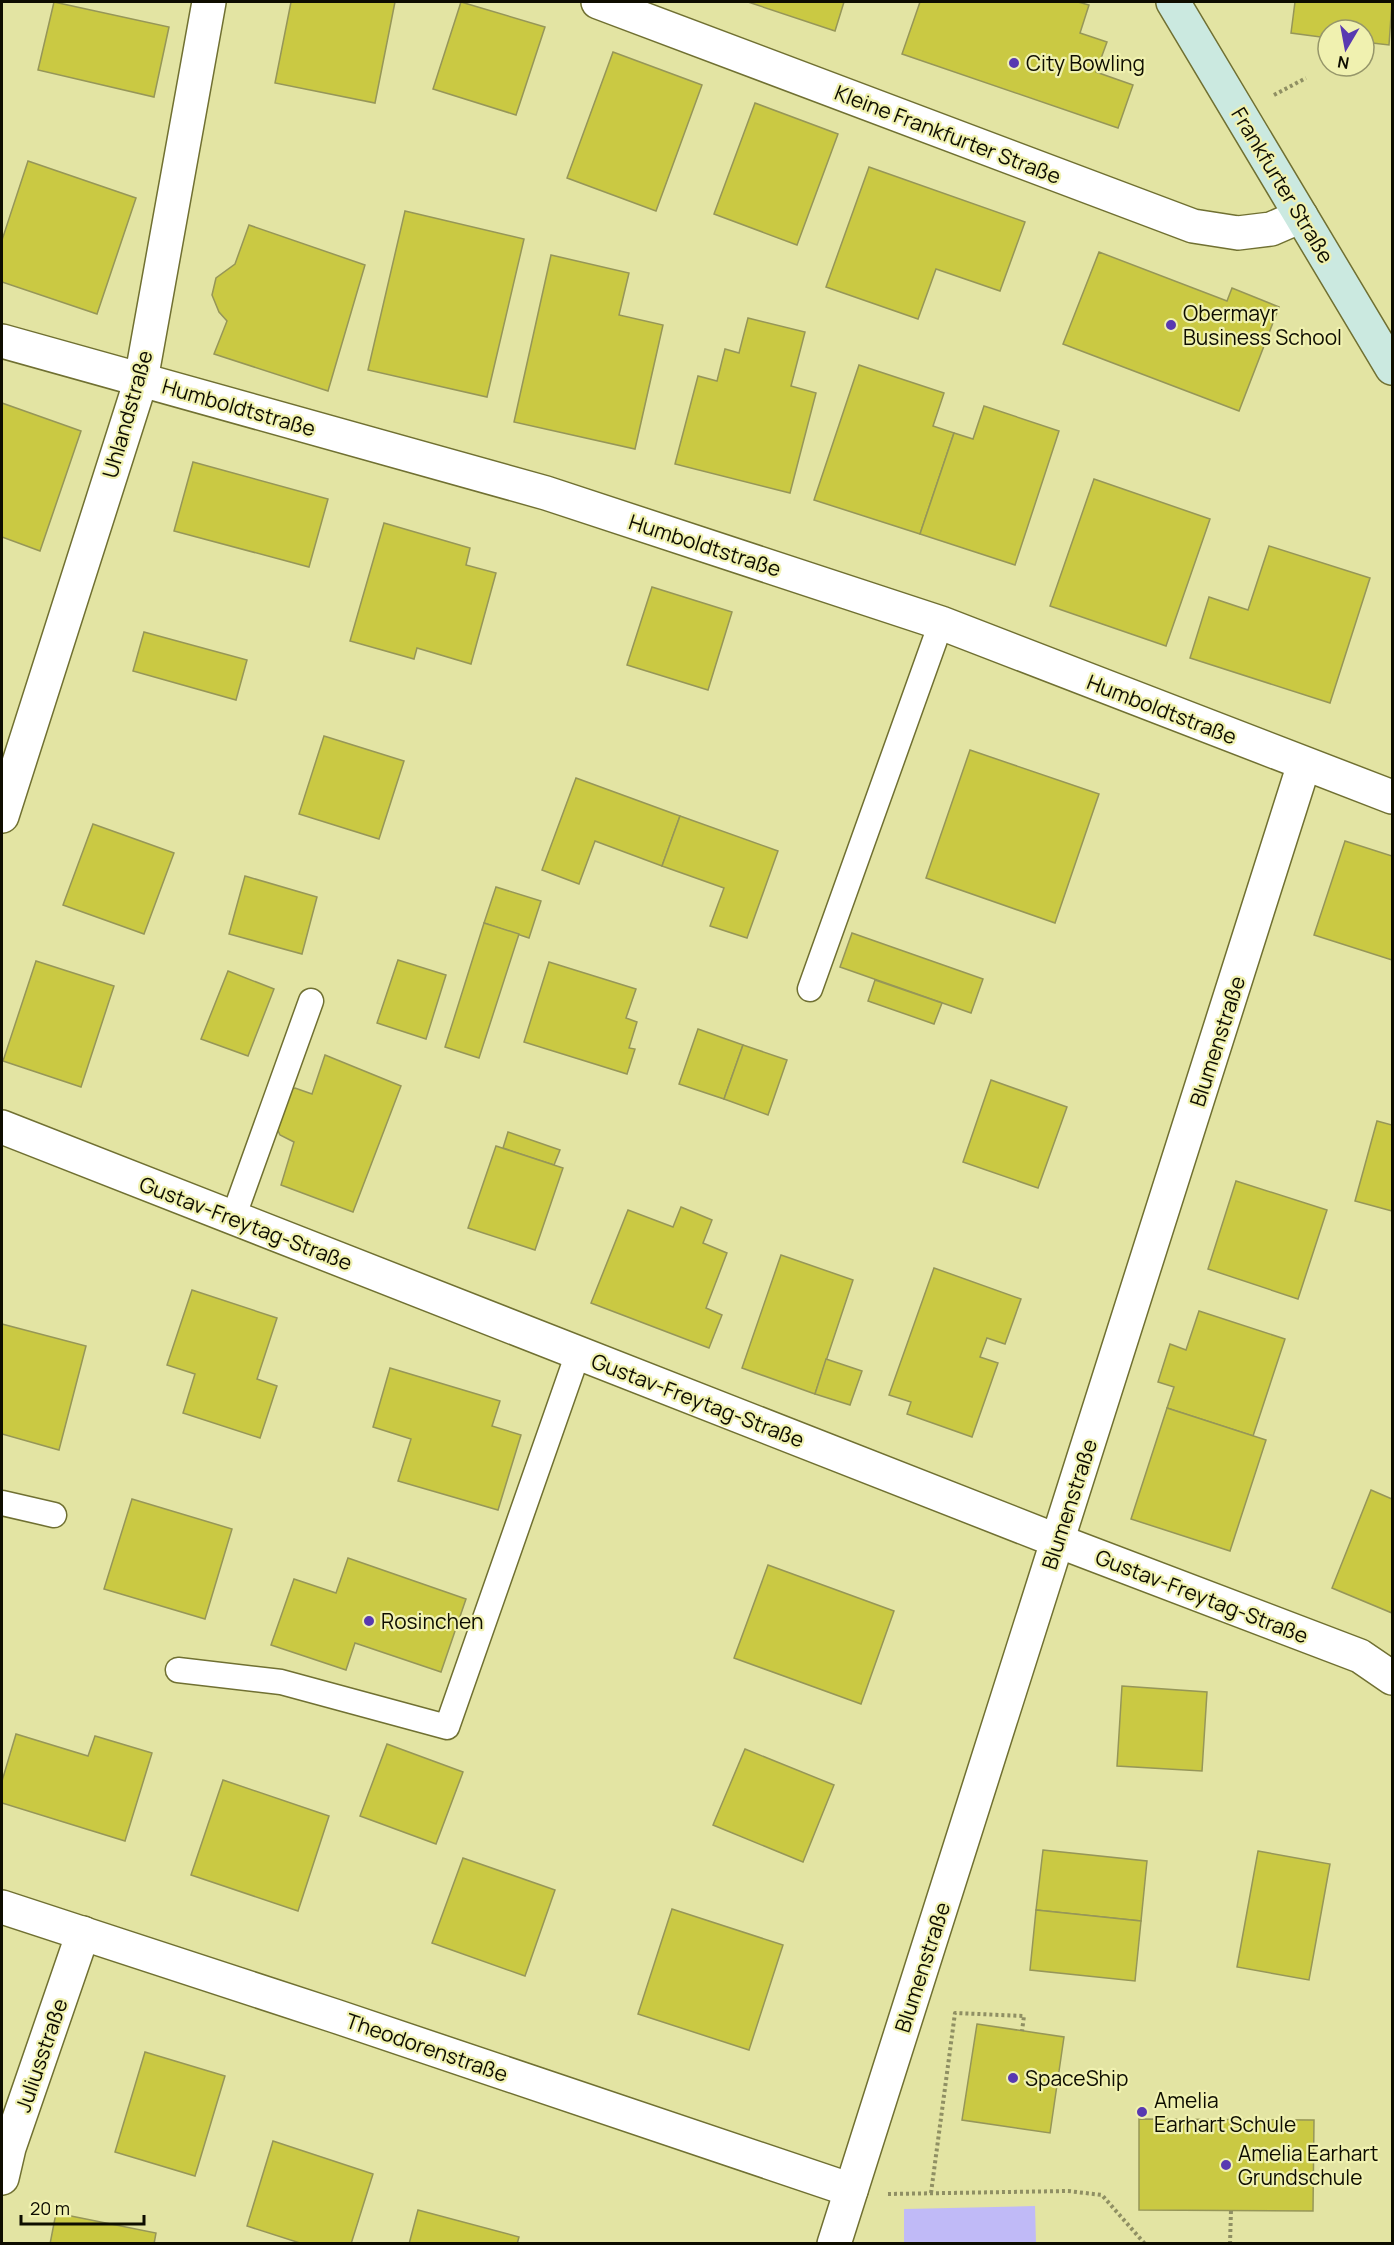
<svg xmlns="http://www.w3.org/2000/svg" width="1394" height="2245" viewBox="0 0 1394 2245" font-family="Manrope,sans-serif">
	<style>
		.green { fill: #c0baf7 }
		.building { fill: #cac943; stroke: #969658; stroke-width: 1.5 }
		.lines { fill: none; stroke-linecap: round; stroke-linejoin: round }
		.service-casing { stroke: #707032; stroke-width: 27 }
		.minor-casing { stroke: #707032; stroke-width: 36 }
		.secondary-casing { stroke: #707032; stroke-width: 36 }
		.path { stroke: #8f8f63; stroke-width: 4; stroke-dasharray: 3 3; stroke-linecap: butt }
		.service { stroke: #fff; stroke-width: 24 }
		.minor { stroke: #fff; stroke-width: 33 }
		.secondary { stroke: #cbe9e0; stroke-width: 33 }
		.poi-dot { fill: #5839b1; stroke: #f0f1b0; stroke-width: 2 }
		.labels { text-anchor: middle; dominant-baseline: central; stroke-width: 4.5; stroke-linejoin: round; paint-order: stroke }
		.poi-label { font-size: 21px; fill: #0e0d00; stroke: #f0f1b0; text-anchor: start }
		.street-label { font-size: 21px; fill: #0e0d00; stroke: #f0f1b0 }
	</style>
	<rect width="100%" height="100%" fill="#e3e4a3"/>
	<!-- green -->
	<path class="green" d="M1035 2206 1036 2243H904V2209Z"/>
	<!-- building -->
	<g class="building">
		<path d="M54 2 169 27 154 97 38 70Z"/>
		<path d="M291 2H395L375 103 275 83Z"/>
		<path d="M461 2 545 27 516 115 433 89Z"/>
		<path d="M748 2H844L835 31Z"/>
		<path d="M920 2H1078L1089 5 1080 33 1107 42 1096 72 1133 85 1118 128 902 54Z"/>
		<path d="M1295 2H1392L1389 45 1364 42V30H1328V38L1291 33Z"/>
		<path d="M613 52 702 85 656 211 567 178Z"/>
		<path d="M755 103 838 134 797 245 714 214Z"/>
		<path d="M28 161 136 198 97 314 2 282V240Z"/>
		<path d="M869 167 1025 222 1000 291 936 269 918 319 826 287Z"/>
		<path d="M405 211 524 239 487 397 368 370Z"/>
		<path d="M249 225 365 265 328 391 214 354 227 321 219 312 212 295 216 278 235 264Z"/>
		<path d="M1099 252 1227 301 1232 288 1279 307 1239 411 1063 344Z"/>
		<path d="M551 255 629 273 619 315 663 325 635 449 514 422Z"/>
		<path d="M748 318 805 332 791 386 816 393 790 493 675 464 698 376 717 381 725 349 739 353Z"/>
		<path d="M859 365 944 393 933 426 954 433 920 534 814 500Z"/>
		<path d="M2 403 81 431 40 551 2 537Z"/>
		<path d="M984 406 1059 431 1015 565 920 534 954 433 973 439Z"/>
		<path d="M193 462 328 499 309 567 174 531Z"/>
		<path d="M1094 479 1210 519 1166 646 1050 606Z"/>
		<path d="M384 523 470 548 466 565 496 573 471 664 417 648 414 659 350 641Z"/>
		<path d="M1269 546 1370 578 1330 703 1190 658 1209 597 1248 610Z"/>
		<path d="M652 587 732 612 708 690 627 665Z"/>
		<path d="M144 632 247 660 236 700 133 671Z"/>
		<path d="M324 736 404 761 379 839 299 814Z"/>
		<path d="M970 750 1099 794 1055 923 926 878Z"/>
		<path d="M576 778 680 816 662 866 595 841 579 884 542 870Z"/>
		<path d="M680 816 778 851 747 938 710 926 724 888 662 866Z"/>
		<path d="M93 824 174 853 144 934 63 905Z"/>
		<path d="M1345 841 1392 856V960L1314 935Z"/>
		<path d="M245 876 317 897 302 954 229 934Z"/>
		<path d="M496 887 541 901 529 938 484 923Z"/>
		<path d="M484 923 519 934 479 1058 445 1047Z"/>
		<path d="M852 933 983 979 971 1013 840 967Z"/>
		<path d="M398 960 446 975 426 1039 377 1023Z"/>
		<path d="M36 961 114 986 81 1087 3 1061Z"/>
		<path d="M549 962 636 989 626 1018 637 1022 629 1048 635 1049 627 1074 524 1042Z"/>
		<path d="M228 971 274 989 248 1056 201 1039Z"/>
		<path d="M875 980 942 1003 934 1024 868 1001Z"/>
		<path d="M698 1029 743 1045 724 1099 679 1084Z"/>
		<path d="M743 1045 787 1060 768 1115 724 1099Z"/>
		<path d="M325 1055 401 1086 353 1212 281 1185 294 1142 280 1135 274 1122 284 1091 295 1088 312 1094Z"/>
		<path d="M991 1080 1067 1107 1038 1188 963 1162Z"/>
		<path d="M1377 1121 1392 1125V1211L1355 1201Z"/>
		<path d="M508 1132 560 1150 554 1165 503 1148Z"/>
		<path d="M496 1146 563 1168 535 1250 468 1228Z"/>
		<path d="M1236 1181 1327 1210 1298 1299 1208 1269Z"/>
		<path d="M681 1207 712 1220 703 1243 727 1253 706 1308 722 1315 709 1348 591 1303 628 1210 673 1227Z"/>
		<path d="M781 1255 853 1280 815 1394 742 1368Z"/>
		<path d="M934 1268 1021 1299 1005 1344 987 1338 980 1357 998 1363 972 1437 907 1414 911 1402 889 1395Z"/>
		<path d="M192 1290 277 1318 257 1379 277 1386 260 1438 183 1413 195 1374 167 1365Z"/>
		<path d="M1199 1311 1285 1339 1253 1436 1167 1408 1174 1387 1158 1382 1170 1344 1186 1350Z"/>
		<path d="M2 1324 86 1346 59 1450 2 1434Z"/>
		<path d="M826 1359 862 1371 850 1405 815 1394Z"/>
		<path d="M390 1368 500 1401 492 1426 521 1435 498 1510 398 1481 411 1439 373 1427Z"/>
		<path d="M1167 1408 1266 1440 1230 1551 1131 1519Z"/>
		<path d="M1371 1490 1392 1499V1613L1332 1588Z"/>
		<path d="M132 1499 232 1529 205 1619 104 1589Z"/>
		<path d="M348 1558 466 1599 441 1672 355 1643 346 1670 271 1645 294 1579 336 1593Z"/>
		<path d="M768 1565 894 1611 861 1704 734 1658Z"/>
		<path d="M1122 1686 1207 1692 1202 1771 1117 1766Z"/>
		<path d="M16 1734 88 1756 95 1736 152 1753 125 1841 2 1803V1781Z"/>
		<path d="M387 1744 463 1772 436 1844 360 1816Z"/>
		<path d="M745 1749 834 1785 803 1862 713 1825Z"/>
		<path d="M223 1780 329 1816 298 1911 191 1875Z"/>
		<path d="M1043 1850 1147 1861 1141 1921 1036 1910Z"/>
		<path d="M1258 1851 1330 1864 1309 1980 1237 1967Z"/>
		<path d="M463 1858 555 1890 525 1976 432 1943Z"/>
		<path d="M672 1909 783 1945 749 2050 638 2014Z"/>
		<path d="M1036 1910 1141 1921 1135 1981 1030 1970Z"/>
		<path d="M977 2024 1064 2037 1050 2133 962 2120Z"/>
		<path d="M145 2052 225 2076 195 2176 115 2152Z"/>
		<path d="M1139 2119 1314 2120 1313 2211 1139 2210Z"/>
		<path d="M273 2141 373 2174 351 2244H303L247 2226Z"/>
		<path d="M418 2210 519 2237 517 2244H409Z"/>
		<path d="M56 2213 156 2233 154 2244H50Z"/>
	</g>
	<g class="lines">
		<!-- service casing -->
		<g class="service-casing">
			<g id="service">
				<path d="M810 989 941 623"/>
				<path d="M233 1218 311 1001"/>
				<path d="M2 1503 54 1515"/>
				<path d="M178 1670 281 1682 447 1727 578 1353"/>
			</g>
		</g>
		<!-- minor casing -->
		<g class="minor-casing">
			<g id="minor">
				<path d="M598 2 1193 226 1238 233 1271 229 1301 216"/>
				<path d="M2 341 546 493 941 623 1392 797"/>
				<path d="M2 816 141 380 209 2"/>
				<path d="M2 1127 1058 1541 1360 1656 1392 1678"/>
				<path d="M2 1907 335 2016 851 2190"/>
				<path d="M2 2178 9 2148 83 1933"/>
				<path d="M834 2244 1304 764"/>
			</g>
		</g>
		<!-- secondary casing -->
		<g class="secondary-casing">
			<path id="secondary" d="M1173 2 1392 368"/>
		</g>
		<!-- path -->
		<g class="path">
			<path d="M1274 95 1306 78"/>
			<path d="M931 2193 955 2013 1024 2016 1022 2031"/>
			<path d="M888 2194 1068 2191 1102 2195 1145 2244"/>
			<path d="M1230 2244 1231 2210"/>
		</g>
		<!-- service -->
		<use href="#service" class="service"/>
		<!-- minor -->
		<use href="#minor" class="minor"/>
		<!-- secondary -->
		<use href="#secondary" class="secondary"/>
	</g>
	<!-- markers -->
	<g class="poi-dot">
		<circle cx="1014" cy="63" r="6"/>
		<circle cx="1171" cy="325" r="6"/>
		<circle cx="369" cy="1621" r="6"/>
		<circle cx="1013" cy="2078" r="6"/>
		<circle cx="1142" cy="2112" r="6"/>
		<circle cx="1226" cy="2165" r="6"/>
	</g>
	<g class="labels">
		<!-- poi labels -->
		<g class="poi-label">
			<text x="1026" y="63">City Bowling</text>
			<text x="1183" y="313">Obermayr<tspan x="1183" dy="24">Business School</tspan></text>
			<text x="381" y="1621">Rosinchen</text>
			<text x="1025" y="2078">SpaceShip</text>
			<text x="1154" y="2100">Amelia<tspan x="1154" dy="24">Earhart Schule</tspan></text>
			<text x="1238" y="2153">Amelia Earhart<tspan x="1238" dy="24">Grundschule</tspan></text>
		</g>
		<!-- street labels -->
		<g class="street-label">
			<text transform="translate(948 134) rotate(21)">Kleine Frankfurter Straße</text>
			<text transform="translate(1283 185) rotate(59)">Frankfurter Straße</text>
			<text transform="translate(239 407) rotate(16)">Humboldtstraße</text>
			<text transform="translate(127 414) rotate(-74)">Uhlandstraße</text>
			<text transform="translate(705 545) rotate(18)">Humboldtstraße</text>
			<text transform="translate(1162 709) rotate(21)">Humboldtstraße</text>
			<text transform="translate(1217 1041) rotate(-72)">Blumenstraße</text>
			<text transform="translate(246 1223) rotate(21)">Gustav-Freytag-Straße</text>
			<text transform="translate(698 1400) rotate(21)">Gustav-Freytag-Straße</text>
			<text transform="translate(1069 1504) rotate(-72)">Blumenstraße</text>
			<text transform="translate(1202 1596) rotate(21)">Gustav-Freytag-Straße</text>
			<text transform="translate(922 1967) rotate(-72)">Blumenstraße</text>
			<text transform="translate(427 2047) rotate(19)">Theodorenstraße</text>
			<text transform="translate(41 2055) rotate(-71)">Juliusstraße</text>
		</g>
	</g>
	<!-- border -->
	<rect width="1394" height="2245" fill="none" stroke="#0e0d00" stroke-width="6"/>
	<!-- north arrow -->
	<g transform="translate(1346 48) rotate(190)"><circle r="28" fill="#f0f1b0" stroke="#96966a" stroke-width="1.5"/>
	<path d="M0-4.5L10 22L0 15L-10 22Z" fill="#5839b1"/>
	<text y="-9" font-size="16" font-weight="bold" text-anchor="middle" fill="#0e0d00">N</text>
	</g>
	<!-- scale -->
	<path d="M21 2215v9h123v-9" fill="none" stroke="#0e0d00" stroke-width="3"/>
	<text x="30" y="2215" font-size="18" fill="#0e0d00" stroke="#f0f1b0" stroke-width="4.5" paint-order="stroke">20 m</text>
</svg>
